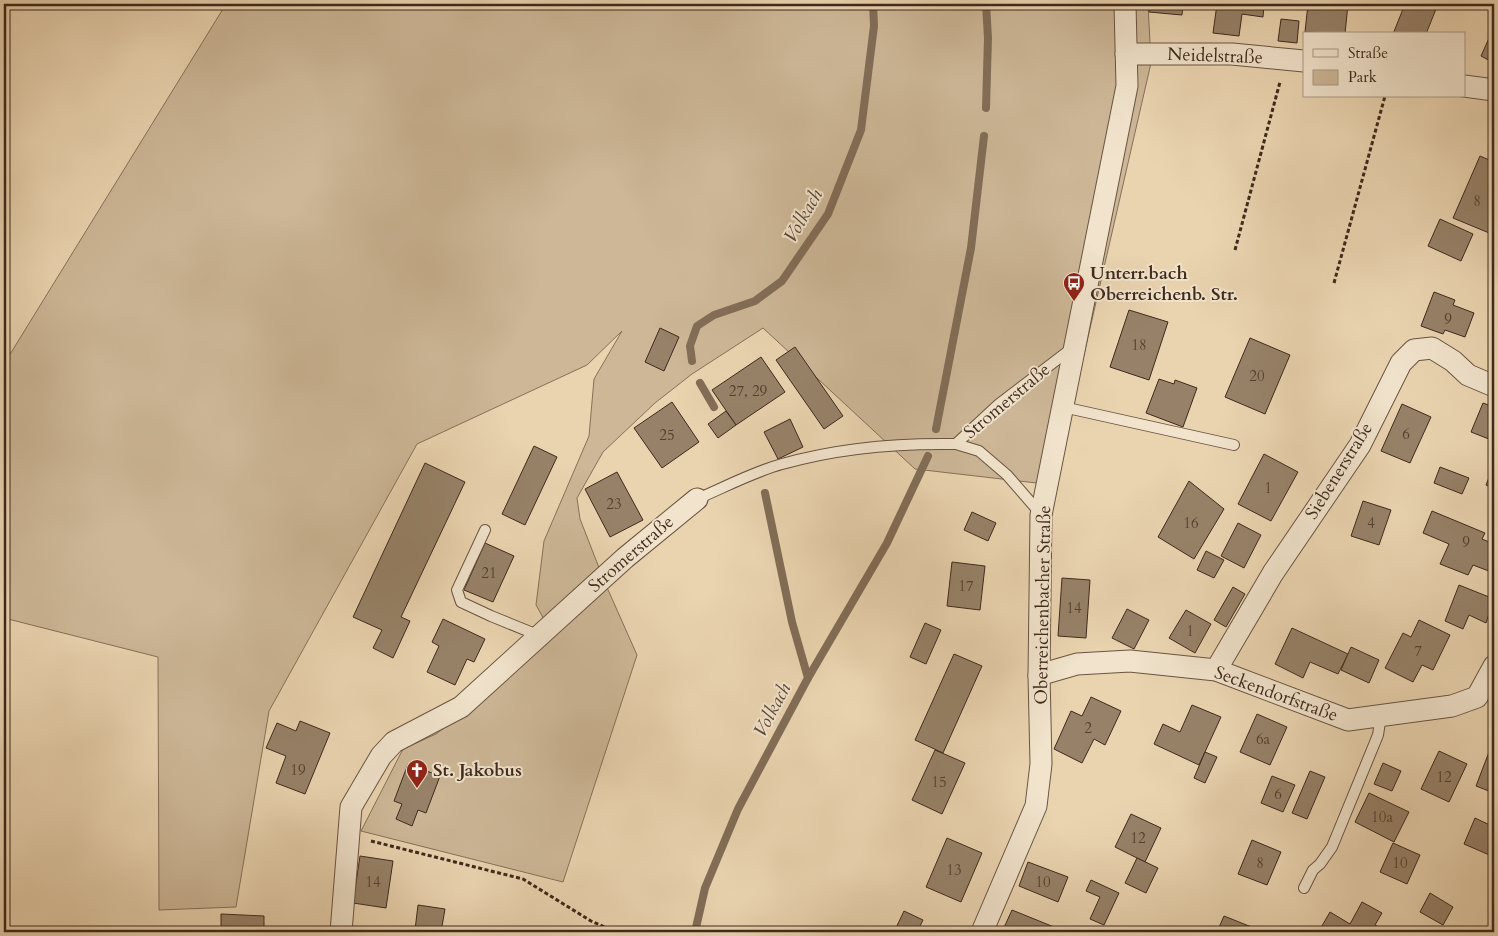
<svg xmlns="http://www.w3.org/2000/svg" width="1498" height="936" viewBox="0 0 1498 936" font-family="Cardo,serif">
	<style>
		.green { fill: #cdb797; stroke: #86705a }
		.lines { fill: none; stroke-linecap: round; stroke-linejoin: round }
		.stream { stroke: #826d57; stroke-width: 8 }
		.building { fill: #978269; stroke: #3e291c }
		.service-casing { stroke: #695441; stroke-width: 12 }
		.minor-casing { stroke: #695441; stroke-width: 23 }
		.path { stroke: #3e291c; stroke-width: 3; stroke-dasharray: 4 2.5; stroke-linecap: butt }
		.service { stroke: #f1e3cc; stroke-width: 10 }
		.minor { stroke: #f1e3cc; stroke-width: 21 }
		.labels { text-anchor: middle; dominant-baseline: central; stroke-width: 4; stroke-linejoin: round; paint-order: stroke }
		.number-label { font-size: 15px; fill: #543f2f }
		.street-label { font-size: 18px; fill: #3e291c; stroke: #f1e3cc }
		.poi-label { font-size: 18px; font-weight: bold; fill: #3e291c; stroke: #f1e3cc; text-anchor: start }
		.water-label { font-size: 19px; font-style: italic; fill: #5a4534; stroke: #f1e3cc }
	</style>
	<rect width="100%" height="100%" fill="#ead4b0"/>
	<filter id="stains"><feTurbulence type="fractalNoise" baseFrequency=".004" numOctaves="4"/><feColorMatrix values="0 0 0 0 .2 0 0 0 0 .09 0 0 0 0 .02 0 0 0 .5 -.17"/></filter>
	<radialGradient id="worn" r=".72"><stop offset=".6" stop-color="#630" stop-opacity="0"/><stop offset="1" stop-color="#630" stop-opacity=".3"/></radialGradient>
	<!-- green -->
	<path class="green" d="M226 4H1148L1151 63 1054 485 915 469 763 328 692 374 655 403 603 452 577 498 580 519 605 583 637 655 563 882 361 831 403 749 436 734 466 711 551 632 536 605 544 541 589 436 594 379 622 331 587 365 417 444 269 711 236 907 159 910 158 657 4 618V364Z"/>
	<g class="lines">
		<!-- stream -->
		<g class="stream">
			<path d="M986 108 988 38 986 4"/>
			<path d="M692 361 690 346 697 326 714 315 755 301 782 281 828 214 861 130 874 26 873 4"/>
			<path d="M700 383 714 407"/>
			<path d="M936 429 971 248 984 136"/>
			<path d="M808 678 887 543 928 456"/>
			<path d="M695 932 705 888 738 809 808 678 792 622 765 493"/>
		</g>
	</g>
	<!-- building -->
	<g class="building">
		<path d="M1150 4H1183L1182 15 1149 12Z"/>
		<path d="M1217 4H1264L1263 17 1242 14 1239 36 1213 33Z"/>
		<path d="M1308 4H1348L1345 34 1305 32Z"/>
		<path d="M1405 4H1438L1426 34H1393Z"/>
		<path d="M1281 19 1299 21 1297 43 1278 41Z"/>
		<path d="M1494 27V63L1481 56Z"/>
		<path d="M1480 156 1494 162V177L1491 184 1494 185V235L1453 218Z"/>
		<path d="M1440 219 1473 234 1461 261 1428 246Z"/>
		<path d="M1434 292 1455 300 1453 305 1474 313 1465 337 1445 330 1443 334 1421 326Z"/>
		<path d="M1129 310 1168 322 1149 380 1110 367Z"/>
		<path d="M660 328 679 337 664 371 645 362Z"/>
		<path d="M1250 338 1290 355 1265 414 1225 397Z"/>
		<path d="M795 347 843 416 824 429 776 360Z"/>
		<path d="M761 357 785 392 736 425 712 390Z"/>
		<path d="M1159 379 1174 384 1175 380 1197 388 1183 427 1146 413Z"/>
		<path d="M672 402 699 442 662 468 634 428Z"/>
		<path d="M1483 403 1494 407V441L1471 432Z"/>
		<path d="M1402 404 1431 417 1410 463 1381 451Z"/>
		<path d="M726 411 736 425 718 438 708 424Z"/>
		<path d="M790 419 803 447 778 459 764 432Z"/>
		<path d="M534 446 557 457 525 525 502 514Z"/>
		<path d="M1264 454 1298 472 1271 521 1238 504Z"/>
		<path d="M425 463 465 482 401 617 410 621 393 658 373 648 382 630 353 617Z"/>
		<path d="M1494 465V489L1486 485Z"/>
		<path d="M1440 467 1469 478 1462 494 1434 483Z"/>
		<path d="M617 472 643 520 610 537 585 489Z"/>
		<path d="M1189 481 1224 509 1194 559 1158 537Z"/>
		<path d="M1363 501 1391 510 1379 545 1351 536Z"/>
		<path d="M1432 511 1485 533 1482 539 1494 544V573L1473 565 1468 575 1440 564 1449 544 1423 533Z"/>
		<path d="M972 512 996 523 988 541 964 530Z"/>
		<path d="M1238 523 1261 535 1244 568 1221 556Z"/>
		<path d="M485 543 514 556 493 602 464 590Z"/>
		<path d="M1206 551 1224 560 1214 578 1197 570Z"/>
		<path d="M952 562 985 566 980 610 947 606Z"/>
		<path d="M1062 578 1090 580 1086 638 1058 636Z"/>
		<path d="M1459 585 1494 599 1486 623 1469 615 1463 629 1445 621Z"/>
		<path d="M1233 587 1245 594 1226 627 1214 620Z"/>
		<path d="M1127 609 1149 620 1134 649 1112 638Z"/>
		<path d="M1186 610 1211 624 1195 653 1169 638Z"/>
		<path d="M443 619 485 639 474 662 467 659 455 685 427 672 439 646 432 642Z"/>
		<path d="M1419 620 1450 635 1433 670 1422 665 1413 682 1385 668 1403 633 1411 637Z"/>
		<path d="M925 623 941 630 926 664 910 657Z"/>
		<path d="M1292 628 1348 654 1338 674 1310 662 1303 678 1275 664Z"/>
		<path d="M1351 647 1379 660 1369 683 1341 670Z"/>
		<path d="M954 654 982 666 943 753 915 740Z"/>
		<path d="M1091 697 1121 711 1105 745 1094 739 1082 763 1054 749 1071 711 1082 716Z"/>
		<path d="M1192 705 1221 717 1199 765 1154 744 1163 724 1180 732Z"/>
		<path d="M1257 714 1287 727 1270 765 1240 752Z"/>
		<path d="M300 721 330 733 305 794 276 783 286 756 266 748 277 723 296 731Z"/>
		<path d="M1494 739V793L1476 786Z"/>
		<path d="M935 750 965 763 942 814 912 800Z"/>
		<path d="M1439 751 1467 764 1449 802 1421 789Z"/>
		<path d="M1205 752 1217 757 1205 783 1194 778Z"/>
		<path d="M1383 763 1401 771 1392 791 1374 784Z"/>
		<path d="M408 764 440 776 426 813 418 810 412 826 396 819 402 804 394 801Z"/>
		<path d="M1310 771 1325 777 1307 819 1292 813Z"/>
		<path d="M1272 776 1295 785 1283 812 1261 803Z"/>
		<path d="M1369 793 1409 812 1394 842 1355 822Z"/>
		<path d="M1131 814 1161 828 1145 862 1115 847Z"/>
		<path d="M1475 818 1494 827V857L1464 844Z"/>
		<path d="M947 838 982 853 961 902 926 887Z"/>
		<path d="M1252 840 1281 852 1267 885 1238 874Z"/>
		<path d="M1393 843 1420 855 1407 884 1380 872Z"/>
		<path d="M360 856 393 861 386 908 353 903Z"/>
		<path d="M1137 858 1158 868 1146 893 1125 883Z"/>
		<path d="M1028 862 1068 877 1058 902 1019 886Z"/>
		<path d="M1091 880 1119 893 1104 925 1090 919 1100 897 1086 891Z"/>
		<path d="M1430 893 1453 907 1443 925 1420 912Z"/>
		<path d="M1362 902 1382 913 1375 925 1388 932 1319 931 1330 912 1350 924Z"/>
		<path d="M418 905 445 909 441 932H407V928L415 930Z"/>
		<path d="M1012 910 1054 927 1052 932H1002Z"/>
		<path d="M904 911 923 920 917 932H894Z"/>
		<path d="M221 914 264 916V932H221Z"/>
		<path d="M1224 916 1264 932H1217Z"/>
	</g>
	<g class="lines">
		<!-- service casing -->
		<g class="service-casing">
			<g id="service">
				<path d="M1063 407 1234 445"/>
				<path d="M956 444 979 451 1007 475 1040 513"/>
				<path d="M697 499C725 487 753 472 782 464 838 448 898 443 956 444L999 404 1071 349"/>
				<path d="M485 530 457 590 461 602 491 616 540 636"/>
				<path d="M1304 888 1313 870 1320 864 1332 847 1378 735 1381 715"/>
			</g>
		</g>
		<!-- minor casing -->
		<g class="minor-casing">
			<g id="minor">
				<path d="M1126 54H1232L1304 61"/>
				<path d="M1464 86 1494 90"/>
				<path d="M1216 670 1273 573 1360 445 1401 363 1414 350 1432 348 1453 361 1468 375 1494 386"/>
				<path d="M1039 675 1077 664 1130 661 1216 670 1348 720 1452 706 1477 697 1494 666"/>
				<path d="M341 932 351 807 381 756 394 742 461 707 625 558 697 499"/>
				<path d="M982 932 1036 806 1041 764 1039 675 1041 515 1127 86 1125 4"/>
			</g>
		</g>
		<!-- path -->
		<g class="path">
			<path d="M1235 250 1280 82"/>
			<path d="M1334 283 1385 96"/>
			<path d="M371 841 523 879 591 921 616 932"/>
		</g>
		<!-- service -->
		<use href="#service" class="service"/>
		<!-- minor -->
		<use href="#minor" class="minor"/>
	</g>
	<!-- icons -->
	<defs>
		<g id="bus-pin" transform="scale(1.125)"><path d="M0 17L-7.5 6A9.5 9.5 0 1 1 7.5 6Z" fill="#8f2418" stroke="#f1e3cc"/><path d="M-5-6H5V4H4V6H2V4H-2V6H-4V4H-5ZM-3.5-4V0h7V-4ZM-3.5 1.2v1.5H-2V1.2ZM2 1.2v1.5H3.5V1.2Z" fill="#fff"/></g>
		<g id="church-pin" transform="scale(1.125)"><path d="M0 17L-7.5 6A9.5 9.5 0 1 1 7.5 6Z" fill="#8f2418" stroke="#f1e3cc"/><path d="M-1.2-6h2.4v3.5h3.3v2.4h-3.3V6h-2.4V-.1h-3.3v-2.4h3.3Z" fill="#fff"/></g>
	</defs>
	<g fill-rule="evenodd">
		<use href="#bus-pin" x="1074" y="283"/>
		<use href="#church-pin" x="417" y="770"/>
	</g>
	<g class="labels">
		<!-- number labels -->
		<g class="number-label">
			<text x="1477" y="201">8</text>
			<text x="1448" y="319">9</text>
			<text x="1139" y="345">18</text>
			<text x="1257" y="376">20</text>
			<text x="748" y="391">27, 29</text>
			<text x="1406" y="434">6</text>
			<text x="667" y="435">25</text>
			<text x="1268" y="488">1</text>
			<text x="614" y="504">23</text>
			<text x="1191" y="523">16</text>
			<text x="1371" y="523">4</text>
			<text x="1466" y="542">9</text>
			<text x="489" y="573">21</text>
			<text x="966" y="586">17</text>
			<text x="1074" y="608">14</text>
			<text x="1190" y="631">1</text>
			<text x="1418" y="651">7</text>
			<text x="1088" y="728">2</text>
			<text x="1263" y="739">6a</text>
			<text x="298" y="770">19</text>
			<text x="1444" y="777">12</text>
			<text x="939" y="782">15</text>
			<text x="1278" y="794">6</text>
			<text x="1382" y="817">10a</text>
			<text x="1138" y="838">12</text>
			<text x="1260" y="863">8</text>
			<text x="1400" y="863">10</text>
			<text x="954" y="870">13</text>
			<text x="373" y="882">14</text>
			<text x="1043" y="882">10</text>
		</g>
		<!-- street labels -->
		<g class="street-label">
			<text transform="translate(1215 56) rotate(2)">Neidelstraße</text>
			<text transform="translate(1007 401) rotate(-40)">Stromerstraße</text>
			<text transform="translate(1339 471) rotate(-58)">Siebenerstraße</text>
			<text transform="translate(631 554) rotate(-41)">Stromerstraße</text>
			<text transform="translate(1043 605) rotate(-89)">Oberreichenbacher Straße</text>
			<text transform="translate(1276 694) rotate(20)">Seckendorfstraße</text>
		</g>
		<!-- poi labels -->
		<g class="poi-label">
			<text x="1090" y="273">Unterr.bach<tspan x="1090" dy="21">Oberreichenb. Str.</tspan></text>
			<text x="433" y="770">St. Jakobus</text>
		</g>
		<!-- water labels -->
		<g class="water-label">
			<text transform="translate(803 216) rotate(-60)">Volkach</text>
			<text transform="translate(772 710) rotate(-62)">Volkach</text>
		</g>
	</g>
	<!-- margin -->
	<rect width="1498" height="936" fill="none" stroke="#ead4b0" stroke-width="20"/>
	<rect x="5" y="5" width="1488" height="926" fill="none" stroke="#3e291c" stroke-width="2.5"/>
	<rect x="10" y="10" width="1478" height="916" fill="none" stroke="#3e291c"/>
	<!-- legend -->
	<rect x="1303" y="32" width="162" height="65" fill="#f1e3cc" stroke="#a99986"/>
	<rect x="1313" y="49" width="25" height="8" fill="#f1e3cc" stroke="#a99986"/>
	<text x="1348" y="58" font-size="15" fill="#3e291c">Straße</text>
	<rect x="1313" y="70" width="25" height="15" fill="#cdb797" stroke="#a99986"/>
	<text x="1348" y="82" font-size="15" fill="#3e291c">Park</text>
	<rect width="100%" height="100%" filter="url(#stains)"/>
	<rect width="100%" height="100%" fill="url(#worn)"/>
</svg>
